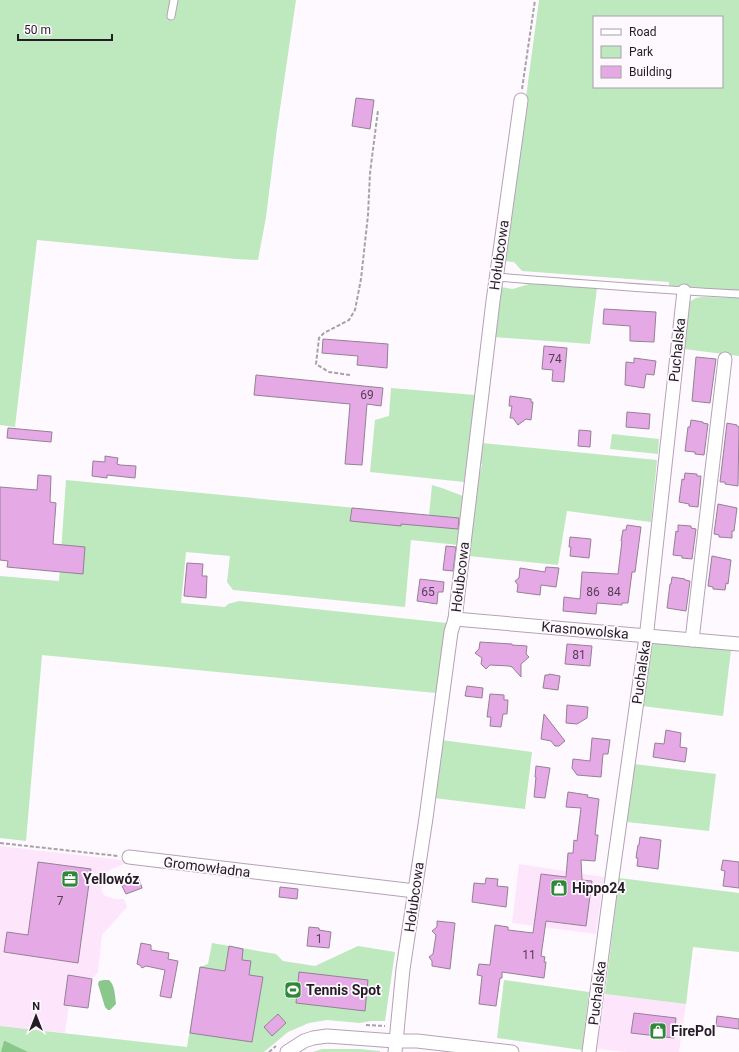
<svg xmlns="http://www.w3.org/2000/svg" width="739" height="1052" viewBox="0 0 739 1052" font-family="Roboto,sans-serif">
	<style>
		.built { fill: #fde6fc }
		.green { fill: #bee8be; fill-rule: evenodd }
		.water { fill: #8ac78b }
		.building { fill: #e5a9e6; stroke: #958095 }
		.lines { fill: none; stroke-linecap: round; stroke-linejoin: round }
		.lane-casing { stroke: #b6a1b6; stroke-width: 9 }
		.street-casing { stroke: #b6a1b6; stroke-width: 15 }
		.path { stroke: #a8a2a8; stroke-width: 2; stroke-dasharray: 4 2; stroke-linecap: butt }
		.lane { stroke: #fff; stroke-width: 7 }
		.street { stroke: #fff; stroke-width: 13 }
		.labels { text-anchor: middle; dominant-baseline: central; stroke-width: 3.5; stroke-linejoin: round; paint-order: stroke }
		.number-label { font-size: 12px; fill: #554055 }
		.street-label { font-size: 14px; fill: #251d25; stroke: #fef9fe }
		.poi-label { font-size: 14px; font-weight: bold; fill: #251d25; stroke: #fef9fe; text-anchor: start }
	</style>
	<rect width="100%" height="100%" fill="#fef9fe"/>
	<!-- built -->
	<g class="built">
		<path d="M0 846 130 861 108 871 103 877 102 891 105 896 115 899H124L127 907 102 935 98 972 92 979 68 976 64 1005 69 1006 65 1033 0 1026Z"/>
		<path d="M519 864 604 877 596 934 512 923Z"/>
		<path d="M605 994 686 1004 679 1052H626L597 1049Z"/>
	</g>
	<!-- green -->
	<g class="green">
		<path d="M0 0H296L277 129 266 217 258 260 236 259 37 240 15 427 0 425Z"/>
		<path d="M539 0H739V290L669 288V282L522 271 514 262 504 261ZM594 17H722V87H594Z"/>
		<path d="M529 284 597 288 590 344 494 337 500 287 513 289Z"/>
		<path d="M702 297 739 298V356L684 349 689 302 696 298Z"/>
		<path d="M391 388 475 395 464 482 370 472 375 420 389 416Z"/>
		<path d="M612 434 659 439 658 454 610 449Z"/>
		<path d="M482 443 657 460 651 522 567 511 558 565 469 556 476 477 480 472 482 464 479 462Z"/>
		<path d="M66 480 429 515 432 485 442 488 463 496 464 499 458 545 411 540 405 607 233 590 227 582 230 556 186 552 181 603 225 607 228 604 239 601 447 623 436 693 42 655 26 841 0 838V576L59 581Z"/>
		<path d="M650 643 731 650 723 716 642 706Z"/>
		<path d="M441 740 532 752 525 809 434 798Z"/>
		<path d="M634 764 716 774 709 831 627 822Z"/>
		<path d="M619 878 739 893V952L693 947 686 1004 605 994Z"/>
		<path d="M212 943 276 954 283 961 315 966 358 946 395 952 385 1021H371L360 1023 327 1020 309 1023 288 1032 264 1052H0V1026L187 1047 200 967 208 964Z"/>
		<path d="M504 980 589 992 582 1050 497 1038Z"/>
		<path d="M322 1049H359L380 1051V1052H313Z"/>
	</g>
	<!-- water -->
	<g class="water">
		<path d="M104 980H109C115 985 115 996 116 1004L110 1010H108L105 1007 98 984 99 981Z"/>
		<path d="M4 1041H5L28 1052H1Z"/>
	</g>
	<!-- building -->
	<g class="building">
		<path d="M356 98 374 100 370 129 352 126Z"/>
		<path d="M604 309 656 312 654 342 630 341V326L603 324Z"/>
		<path d="M323 339 388 344 387 368 357 365 358 356 322 353Z"/>
		<path d="M544 346 567 348 564 382 552 381 553 370 542 369Z"/>
		<path d="M696 357 716 359 710 403 692 401Z"/>
		<path d="M634 358 656 361 654 375 646 374 644 388 625 385 626 362 634 363Z"/>
		<path d="M256 375 383 388 381 406 367 404 362 465 345 464 350 404 254 395Z"/>
		<path d="M510 396 531 399V402H533L531 420 526 419 518 425 513 418H510L512 406H509Z"/>
		<path d="M627 412 650 414 649 429 626 427Z"/>
		<path d="M691 420 703 422V423L708 424 704 455 695 454V452L685 451 688 427H690Z"/>
		<path d="M727 423 737 425V426L739 427 738 486 725 484V482H720Z"/>
		<path d="M8 428 52 432 51 442 7 438Z"/>
		<path d="M579 430 591 431 590 447 578 446Z"/>
		<path d="M105 456 118 458 117 464 120 465 136 466 135 478 107 475V478L92 476 93 461 105 462Z"/>
		<path d="M685 473 697 474V476H701L698 507 689 506V504L679 502 682 479 684 480Z"/>
		<path d="M38 475 51 476 50 502 56 503 53 544 85 547 83 574 7 567 8 561 0 560V487L37 490Z"/>
		<path d="M718 504 737 508 734 531H732V538L719 537V535L714 534Z"/>
		<path d="M352 508 459 518 458 529 401 524V526L350 521Z"/>
		<path d="M627 525 641 527 635 572H632L628 603H622V605L597 603 596 614 563 611 564 597 580 599 582 572 618 574 622 541H621L623 530H626Z"/>
		<path d="M678 525 691 526V528L696 529 692 559 682 558V556L673 555 676 531 678 532Z"/>
		<path d="M570 537 591 539 589 558 570 556 571 547H569Z"/>
		<path d="M446 546 456 547 453 571 443 570Z"/>
		<path d="M712 556 731 560 728 584 726 583 725 590 713 589V587L708 586Z"/>
		<path d="M187 563 203 564 202 576H207L206 598 184 596Z"/>
		<path d="M546 567 559 568 556 587 541 585 540 595 517 592 518 585 515 581 519 578 520 568 545 572Z"/>
		<path d="M672 577 685 579V580L690 581 686 611 667 608 670 584H671Z"/>
		<path d="M420 579 444 582 443 592H438L437 604 417 601Z"/>
		<path d="M480 642 512 644V645L527 646 526 654 529 657 521 664V677L512 667 509 666 490 665 486 669 481 664 482 658 475 653 479 649Z"/>
		<path d="M567 644 592 646 590 666 565 664Z"/>
		<path d="M549 674 560 676 558 690 543 688 545 675H549Z"/>
		<path d="M467 686 483 688 482 698 465 696Z"/>
		<path d="M490 694 504 695V700H508L507 714H503L501 727 490 726 491 717H487Z"/>
		<path d="M567 705 588 707 587 718 577 724 566 723Z"/>
		<path d="M544 714 565 741 559 746H555L551 741 541 739Z"/>
		<path d="M666 730 681 733 680 747 687 748 685 762 653 757 655 743 664 744Z"/>
		<path d="M592 738 610 740 608 754H603L601 777 577 775 572 768 573 759 590 761Z"/>
		<path d="M536 766 550 768 545 798 534 797 536 777H535Z"/>
		<path d="M568 792 588 795 587 797 599 799 595 835H598L595 861 581 860 582 880 592 881 586 926 546 921 541 956 545 957 544 962H546L544 978 502 972V978H500L496 1006 479 1004 482 976 477 975 479 964 490 965 495 925 508 927V930L533 933 541 874 566 877 568 853H573L574 840 577 841 581 808 566 807Z"/>
		<path d="M640 837 661 840 658 869 637 866 638 858H636L637 851 638 845H639Z"/>
		<path d="M723 860 739 862V888L723 886 725 871 721 870Z"/>
		<path d="M38 862 91 869 78 963 4 952 7 932 28 935Z"/>
		<path d="M486 878 498 879 497 886 508 887 506 907 472 902 474 883 485 884Z"/>
		<path d="M139 879 142 888 126 894 122 886Z"/>
		<path d="M280 887 298 889 297 899 279 897Z"/>
		<path d="M437 921 455 923 450 969 432 966V961L429 957 433 954 436 935 432 931 437 927Z"/>
		<path d="M309 927 319 928V930L331 932 329 948 307 946Z"/>
		<path d="M141 943 151 945V950L169 953 168 959 178 961 171 998 160 996 165 970 146 966 142 968 140 965 137 964Z"/>
		<path d="M229 946 243 949 242 960 251 961 249 975 263 977 252 1042 190 1033 200 967 225 971Z"/>
		<path d="M299 972 368 980 365 1011 296 1003Z"/>
		<path d="M68 975 92 979 88 1008 64 1005Z"/>
		<path d="M634 1013 676 1018 674 1038 631 1033Z"/>
		<path d="M278 1014 286 1023 272 1036 264 1027Z"/>
		<path d="M717 1016 739 1019V1029L716 1026Z"/>
	</g>
	<g class="lines">
		<!-- lane casing -->
		<g class="lane-casing">
			<g id="lane">
				<path d="M171 16 174 0"/>
				<path d="M496 277C577 283 658 290 739 294"/>
			</g>
		</g>
		<!-- street casing -->
		<g class="street-casing">
			<g id="street">
				<path d="M455 619 739 644"/>
				<path d="M692 640 725 359"/>
				<path d="M129 857 415 891"/>
				<path d="M287 1052 304 1041 313 1038 327 1036 395 1041H417L512 1052"/>
				<path d="M395 1052 403 969 426 818 451 632 455 619 493 301 521 100"/>
				<path d="M589 1052 612 878 647 630 684 291"/>
			</g>
		</g>
		<!-- path -->
		<g class="path">
			<path d="M522 89 535 0"/>
			<path d="M350 375 329 372 316 364 319 338 324 333 349 320 355 310 361 279 368 215 370 173 378 110"/>
			<path d="M0 843 118 856"/>
			<path d="M366 1025 385 1026"/>
			<path d="M269 1052 276 1046"/>
		</g>
		<!-- lane -->
		<use href="#lane" class="lane"/>
		<!-- street -->
		<use href="#street" class="street"/>
	</g>
	<!-- icons -->
	<defs>
		<g id="office-square" transform="scale(0.9)"><rect x="-9" y="-9" width="18" height="18" rx="4" fill="#2f8837" stroke="#fef9fe"/><path d="M-6-3h4V-5.5h4V-3h4V5H-6ZM-1-4.5V-3h2v-1.5ZM-6 0V1H6V0Z" fill="#fff"/></g>
		<g id="shop-square" transform="scale(0.9)"><rect x="-9" y="-9" width="18" height="18" rx="4" fill="#2f8837" stroke="#fef9fe"/><path d="M-5-2.5h2.3a2.7 3.5 0 0 1 5.4 0H5L5.5 6h-11ZM-1.5-2.5h3a1.5 2.3 0 0 0-3 0Z" fill="#fff"/></g>
		<g id="stadium-square" transform="scale(0.9)"><rect x="-9" y="-9" width="18" height="18" rx="4" fill="#2f8837" stroke="#fef9fe"/><path d="M0-5a6.5 5 0 1 0 0 10a6.5 5 0 1 0 0-10ZM-3.5-1.8h7v3.6h-7Z" fill="#fff"/></g>
	</defs>
	<g fill-rule="evenodd">
		<use href="#office-square" x="70" y="879"/>
		<use href="#shop-square" x="559" y="888"/>
		<use href="#stadium-square" x="293" y="990"/>
		<use href="#shop-square" x="658" y="1031"/>
	</g>
	<g class="labels">
		<!-- number labels -->
		<g class="number-label">
			<text x="555" y="359">74</text>
			<text x="367" y="395">69</text>
			<text x="428" y="592">65</text>
			<text x="593" y="592">86</text>
			<text x="614" y="592">84</text>
			<text x="579" y="655">81</text>
			<text x="60" y="901">7</text>
			<text x="319" y="939">1</text>
			<text x="529" y="955">11</text>
		</g>
		<!-- street labels -->
		<g class="street-label">
			<text transform="translate(499 255) rotate(-82)">Hołubcowa</text>
			<text transform="translate(677 350) rotate(-84)">Puchalska</text>
			<text transform="translate(460 577) rotate(-83)">Hołubcowa</text>
			<text transform="translate(585 630) rotate(5)">Krasnowolska</text>
			<text transform="translate(641 672) rotate(-82)">Puchalska</text>
			<text transform="translate(207 867) rotate(7)">Gromowładna</text>
			<text transform="translate(414 897) rotate(-82)">Hołubcowa</text>
			<text transform="translate(597 993) rotate(-83)">Puchalska</text>
		</g>
		<!-- poi labels -->
		<g class="poi-label">
			<text x="83" y="879">Yellowóz</text>
			<text x="572" y="888">Hippo24</text>
			<text x="306" y="990">Tennis Spot</text>
			<text x="671" y="1031">FirePol</text>
		</g>
	</g>
	<!-- legend -->
	<rect x="593" y="16" width="130" height="72" fill="#fef9fe" stroke="#a7a1a7"/>
	<rect x="601" y="29" width="20" height="6" fill="#ffffff" stroke="#a7a1a7"/>
	<text x="629" y="36" font-size="12" fill="#251d25">Road</text>
	<rect x="601" y="46" width="20" height="12" fill="#bee8be" stroke="#a7a1a7"/>
	<text x="629" y="56" font-size="12" fill="#251d25">Park</text>
	<rect x="601" y="66" width="20" height="12" fill="#e5a9e6" stroke="#a7a1a7"/>
	<text x="629" y="76" font-size="12" fill="#251d25">Building</text>
	<!-- north arrow -->
	<g transform="translate(36 1016)" stroke="#fef9fe" stroke-width="3" paint-order="stroke">
	<path d="M0-3L7 15L0 10L-7 15Z" fill="#251d25"/>
	<text y="-6" font-size="11" font-weight="bold" text-anchor="middle" fill="#251d25">N</text>
	</g>
	<!-- scale -->
	<path d="M18 34v6h94v-6" fill="none" stroke="#251d25" stroke-width="2"/>
	<text x="24" y="34" font-size="12" fill="#251d25" stroke="#fef9fe" stroke-width="3" paint-order="stroke">50 m</text>
</svg>
